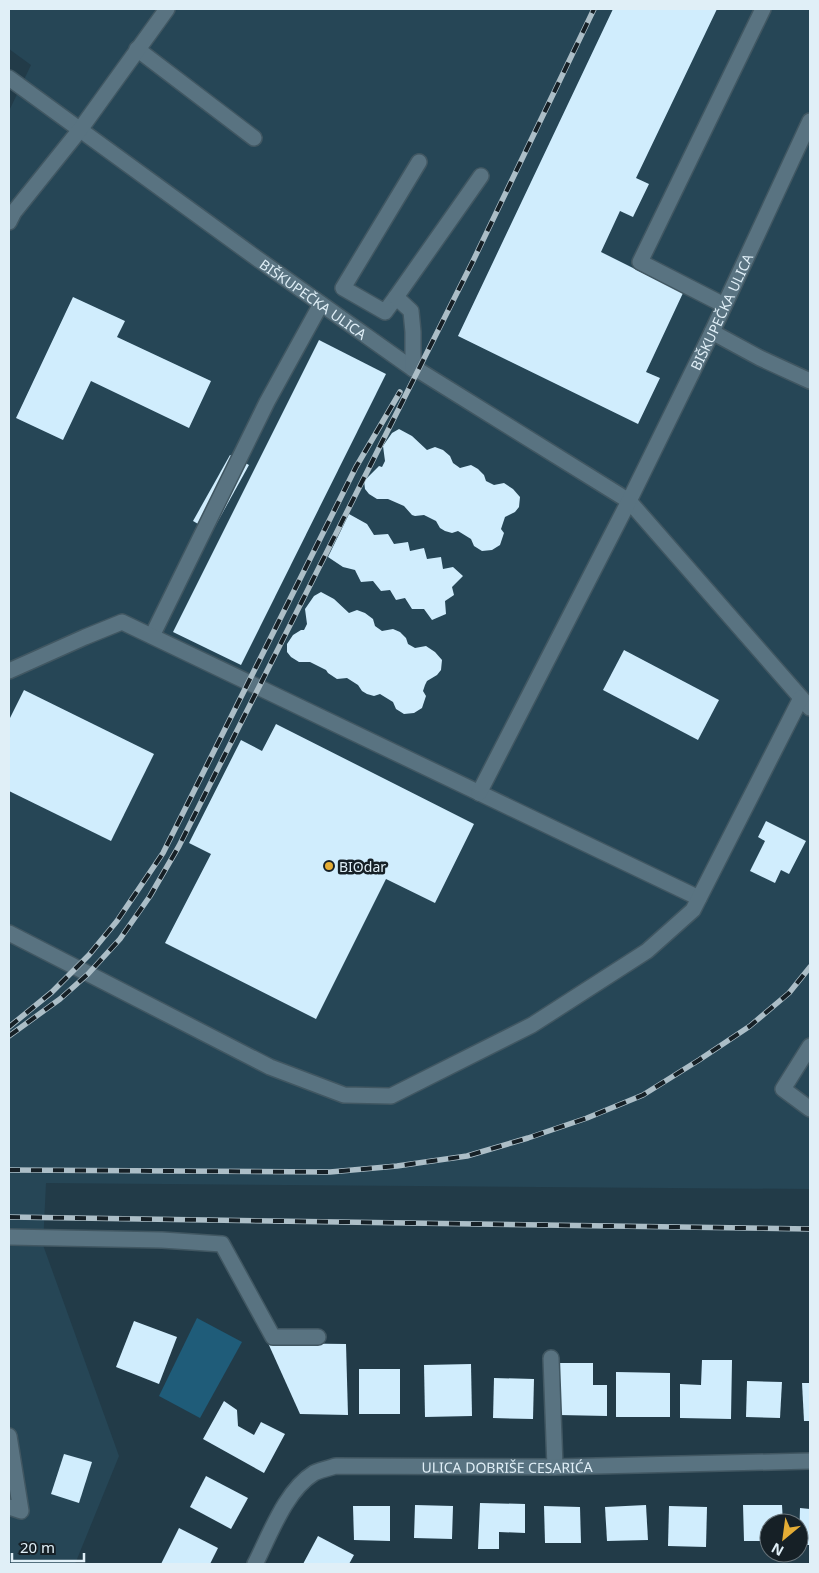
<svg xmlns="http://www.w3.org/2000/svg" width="819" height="1573" viewBox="0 0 819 1573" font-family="'Noto Sans',sans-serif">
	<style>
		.built { fill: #264656 }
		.green { fill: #1f5c79 }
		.building { fill: #d0edfd }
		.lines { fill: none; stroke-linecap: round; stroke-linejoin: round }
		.minor-casing { stroke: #415762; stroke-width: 18 }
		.minor { stroke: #597381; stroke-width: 15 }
		.rail-casing { stroke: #acbec7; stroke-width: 5.5 }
		.rail { stroke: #162026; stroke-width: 4; stroke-dasharray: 11; stroke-linecap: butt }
		.poi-dot { fill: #e5ad35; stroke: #162026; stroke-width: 2 }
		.labels { text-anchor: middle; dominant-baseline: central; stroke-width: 5; stroke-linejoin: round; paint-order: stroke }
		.street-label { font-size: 14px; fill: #e0eff7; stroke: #162026 }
		.poi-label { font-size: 14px; fill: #e0eff7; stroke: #162026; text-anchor: start }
	</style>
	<rect width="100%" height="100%" fill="#223b48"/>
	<!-- built -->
	<path class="built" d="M9 9H810V1189L46 1183 43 1245 119 1456 75 1564H9V111L31 65 9 49Z"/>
	<!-- green -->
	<path class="green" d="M197 1318 242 1342 200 1418 159 1396Z"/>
	<!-- building -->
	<g class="building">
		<path d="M613 9H717L636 178 649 184 633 217 620 211 601 252 683 293 646 372 660 378 638 424 458 336Z"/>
		<path d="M73 297 125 321 117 337 211 381 189 428 91 381 63 440 16 418Z"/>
		<path d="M319 340 386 374 241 665 173 632Z"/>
		<path d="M399 429 412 436 427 450 435 447 443 450 450 456 453 463 460 468 471 465 478 469 484 475 486 481 494 485 504 483 513 489 520 497 519 507 515 512 505 517 501 529 504 533 500 545 492 550 482 551 474 546 471 539 458 531 452 533 445 531 440 528 436 521 424 515 415 516 412 515 404 506 388 499H377L369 494 365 489 364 481 379 466 382 467 385 461 383 446 392 433Z"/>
		<path d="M230 455 249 465 212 532 193 521Z"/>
		<path d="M349 514 367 524 374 535 388 534 394 544 408 542 410 551 424 548 427 559 441 557 443 569 453 567 463 576 452 587 454 595 445 601 446 614 432 620 424 609H412L405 598 396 600 390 590 381 591 373 581 361 582 355 570 343 567 328 557Z"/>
		<path d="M321 592 334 599 349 613 357 610 365 613 373 619 375 626 382 631 393 629 400 632 406 638 408 644 415 648 426 646 435 652 442 660 441 670 437 675 427 681 425 685 423 691 426 696 422 708 414 713 404 714 396 709 393 702 380 694 374 696 367 694 362 691 358 685 347 678 337 679 328 673 326 670 310 662H299L291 657 287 652V644L293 635 301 630H304L307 624 305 609 314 596Z"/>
		<path d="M624 650 719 700 698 740 603 690Z"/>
		<path d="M24 690 154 754 111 841 9 791V720Z"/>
		<path d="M276 724 474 824 435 903 386 879 316 1019 165 943 211 854 189 843 241 740 262 751Z"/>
		<path d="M766 821 806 841 789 874 781 870 775 883 750 871 765 841 758 837Z"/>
		<path d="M134 1321 177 1337 159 1384 116 1367Z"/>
		<path d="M268 1343 346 1344 348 1415 300 1414Z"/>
		<path d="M702 1360H732L731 1419 680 1418V1384L701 1385Z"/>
		<path d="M560 1363H593V1385H607V1416L559 1415Z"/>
		<path d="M471 1364 472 1416 425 1417 424 1365Z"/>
		<rect x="359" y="1369" width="41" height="45"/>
		<path d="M616 1372 670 1373V1417H616Z"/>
		<path d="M494 1378 534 1379 533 1419 493 1418Z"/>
		<path d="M747 1381 782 1382 780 1418 746 1417Z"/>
		<path d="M802 1383H810V1421H804Z"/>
		<path d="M224 1401 237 1410 238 1426 254 1435 261 1422 285 1434 264 1473 203 1439Z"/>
		<path d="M64 1454 92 1462 79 1503 51 1494Z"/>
		<path d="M206 1476 248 1498 231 1529 190 1507Z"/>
		<path d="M480 1503 525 1504V1533L499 1532V1549H478Z"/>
		<path d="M415 1505 453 1506 452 1539 414 1538Z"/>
		<path d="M646 1505 648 1540 607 1541 605 1507Z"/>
		<path d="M743 1505H782L783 1523H769V1541H744Z"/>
		<path d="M353 1506H390V1541L354 1540Z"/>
		<path d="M544 1506 580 1507 581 1543H545Z"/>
		<path d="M669 1506 707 1507 706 1547 668 1546Z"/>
		<path d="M800 1508 810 1509V1545H799Z"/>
		<path d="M179 1528 218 1548 210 1564H161Z"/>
		<path d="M318 1536 354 1555 349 1564H303Z"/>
	</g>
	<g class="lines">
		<!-- minor casing -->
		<g class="minor-casing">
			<g id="minor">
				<path d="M137 49 254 138"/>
				<path id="s1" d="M9 78 255 257 413 369 418 370 629 501 810 708"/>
				<path d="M9 222 14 212 79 131 167 9"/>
				<path d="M396 297 385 312 343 288 419 162"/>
				<path d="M724 305 640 262 763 9"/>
				<path d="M712 332 760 358 810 381"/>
				<path d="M413 369V332L411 311 396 297 481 176"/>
				<path d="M152 636 267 402 321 304"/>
				<path d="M9 671 85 637 122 622 699 898"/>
				<path id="s2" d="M479 793 629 501 712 332 810 121"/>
				<path d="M9 933 270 1067 344 1095 391 1096 532 1025 647 951 693 910 801 698"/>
				<path d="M810 1046 783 1089 810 1109"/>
				<path d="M9 1237 162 1240 222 1244 273 1337H318"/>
				<path d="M551 1358 555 1467"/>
				<path d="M9 1436 21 1511 9 1507"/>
				<path id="s3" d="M255 1564C270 1535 285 1491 314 1473 320 1470 329 1468 336 1466L555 1467 810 1461"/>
			</g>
		</g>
		<!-- minor -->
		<use href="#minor" class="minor"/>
		<!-- rail casing -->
		<g class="rail-casing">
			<g id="rail">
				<path d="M9 1027 52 992 89 955 117 921 163 853 356 467 400 392"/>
				<path d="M9 1036 60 999 88 974 120 939 150 896 179 846 473 261 594 9"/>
				<path d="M9 1170 330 1172 397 1166 467 1156 528 1138 587 1118 643 1095 699 1060 750 1026 789 993 810 967"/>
				<path d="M9 1217 810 1229"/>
			</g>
		</g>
		<!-- rail -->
		<use href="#rail" class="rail"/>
	</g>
	<!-- markers -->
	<circle class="poi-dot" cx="329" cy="866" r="5"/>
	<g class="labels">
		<!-- street labels -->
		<g class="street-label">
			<text stroke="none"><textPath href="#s1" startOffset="376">BIŠKUPEČKA ULICA</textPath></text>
			<text stroke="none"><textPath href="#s2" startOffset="539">BIŠKUPEČKA ULICA</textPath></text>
			<text stroke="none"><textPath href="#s3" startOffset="304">ULICA DOBRIŠE CESARIĆA</textPath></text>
		</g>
		<!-- poi labels -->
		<g class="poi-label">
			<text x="339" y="866">BIOdar</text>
		</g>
	</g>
	<!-- border -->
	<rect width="819" height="1573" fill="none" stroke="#e0eff7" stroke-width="20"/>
	<!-- north arrow -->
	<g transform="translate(784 1538) rotate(209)"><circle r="24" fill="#162026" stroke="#67737a"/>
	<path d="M0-4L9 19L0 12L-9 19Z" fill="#e5ad35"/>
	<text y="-8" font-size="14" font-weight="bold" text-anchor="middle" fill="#e0eff7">N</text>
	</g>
	<!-- scale -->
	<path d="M12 1553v8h72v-8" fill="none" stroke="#e0eff7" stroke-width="2.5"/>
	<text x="20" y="1553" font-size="15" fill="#e0eff7" stroke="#162026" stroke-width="4" paint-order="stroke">20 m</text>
</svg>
